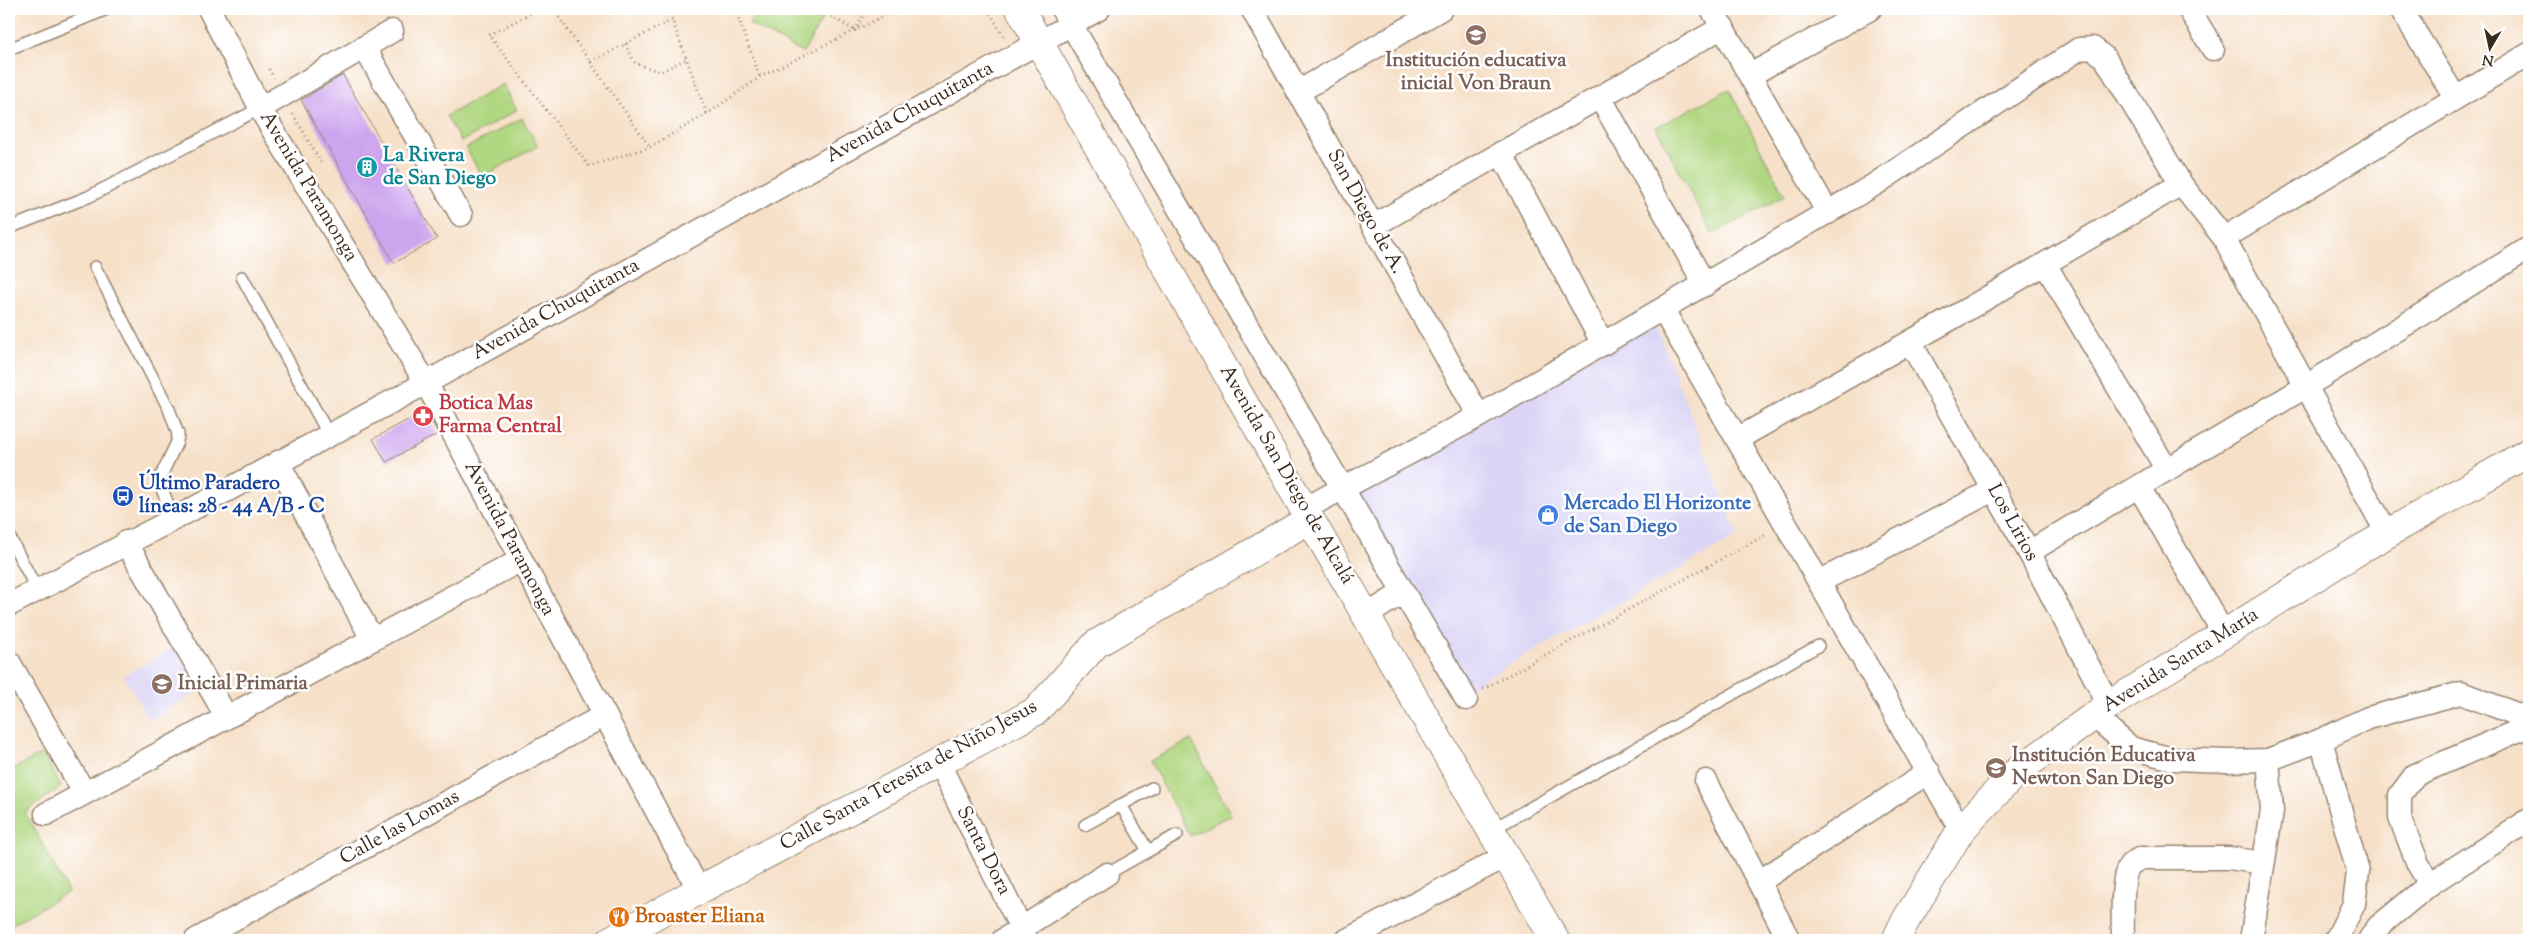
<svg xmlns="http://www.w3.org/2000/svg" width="2538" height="949" viewBox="0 0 2538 949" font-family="'Sorts Mill Goudy',serif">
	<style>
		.built { fill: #dcd6f6 }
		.green { fill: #b0d781; stroke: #768050 }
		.building { fill: #cda5ee }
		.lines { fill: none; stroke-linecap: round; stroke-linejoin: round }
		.service-casing { stroke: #988573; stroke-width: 14 }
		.minor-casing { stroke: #988573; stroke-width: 25 }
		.tertiary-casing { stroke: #988573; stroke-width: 30 }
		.path { stroke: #988573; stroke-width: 3; stroke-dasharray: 1 4; stroke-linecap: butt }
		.service { stroke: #fff; stroke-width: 11 }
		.minor { stroke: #fff; stroke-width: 22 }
		.tertiary { stroke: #fff; stroke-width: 28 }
		.labels { text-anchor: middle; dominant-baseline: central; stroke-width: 5; stroke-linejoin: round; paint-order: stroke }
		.education-label { font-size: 20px; font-weight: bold; fill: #785e54; stroke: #fff; text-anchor: start }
		.street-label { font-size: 20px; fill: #3b2a1e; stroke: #fff }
		.culture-label { font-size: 20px; font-weight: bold; fill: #0d838f; stroke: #fff; text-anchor: start }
		.health-label { font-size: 20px; font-weight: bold; fill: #be3a42; stroke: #fff; text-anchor: start }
		.transit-label { font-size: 20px; font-weight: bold; fill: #164399; stroke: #fff; text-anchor: start }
		.shop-label { font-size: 20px; font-weight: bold; fill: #366cbe; stroke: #fff; text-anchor: start }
		.food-label { font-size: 20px; font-weight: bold; fill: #c56008; stroke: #fff; text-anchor: start }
	</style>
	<rect width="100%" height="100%" fill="#fff"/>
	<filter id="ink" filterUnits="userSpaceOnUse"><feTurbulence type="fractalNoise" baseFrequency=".02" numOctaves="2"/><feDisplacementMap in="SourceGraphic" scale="10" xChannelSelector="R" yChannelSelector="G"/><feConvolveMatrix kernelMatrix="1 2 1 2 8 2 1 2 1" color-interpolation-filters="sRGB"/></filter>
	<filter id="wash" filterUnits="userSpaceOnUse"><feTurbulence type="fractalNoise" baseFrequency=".0096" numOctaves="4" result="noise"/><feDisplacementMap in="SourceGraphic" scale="20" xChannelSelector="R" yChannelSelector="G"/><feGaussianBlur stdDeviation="1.12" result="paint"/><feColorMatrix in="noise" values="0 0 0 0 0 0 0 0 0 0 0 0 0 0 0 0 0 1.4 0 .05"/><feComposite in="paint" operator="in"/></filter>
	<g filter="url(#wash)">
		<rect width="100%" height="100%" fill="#f6e0c8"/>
		<!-- built -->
		<g class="built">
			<path d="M1654 321 1738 536 1466 689 1355 494Z"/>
			<path d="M175 647 200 691 149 720 124 676Z"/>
		</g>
		<!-- green -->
		<g class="green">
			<path d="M757 9H807L823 17 803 53 749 24Z"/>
			<path d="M503 84 517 110 461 142 446 116Z"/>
			<path d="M1729 89 1785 196 1712 234 1656 127Z"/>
			<path d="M522 118 538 146 482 177 466 148Z"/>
			<path d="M1191 740 1231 815 1190 836 1150 761Z"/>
			<path d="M43 753 61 787 25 812 68 892 9 926V771Z"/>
		</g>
		<g id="blocks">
			<!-- building -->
			<g class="building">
				<path d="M343 75 437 239 394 263 301 100Z"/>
				<path d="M426 410 438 434 386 462 373 439Z"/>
			</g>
		</g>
	</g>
	<g filter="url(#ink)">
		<use href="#blocks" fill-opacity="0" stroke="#988573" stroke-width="1"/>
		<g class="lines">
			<!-- service casing -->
			<g class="service-casing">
				<g id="service">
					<path d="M9 49 107 9"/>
					<path d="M9 228 88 197 261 108"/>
					<path d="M95 267 169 409 178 434 177 442 160 478 162 489 174 519"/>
					<path d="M242 277 329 435"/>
					<path d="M9 536 37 590"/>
					<path d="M1121 805 1152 788"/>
					<path d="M1085 825 1121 805 1148 851 1107 874"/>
					<path d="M1491 830 1818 646"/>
					<path d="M1148 851 1177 835"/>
				</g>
			</g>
			<!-- minor casing -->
			<g class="minor-casing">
				<g id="minor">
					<path d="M209 9 265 117 426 383 699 890"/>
					<path d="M1062 9 1466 699"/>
					<path d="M1252 9 1479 416"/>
					<path d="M1712 9 1828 213"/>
					<path d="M2189 9 2213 49"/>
					<path d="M2401 9 2455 97"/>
					<path d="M364 47 461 215"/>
					<path d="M1750 75 1870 9"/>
					<path d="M1298 92 1441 9"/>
					<path d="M1600 97 1705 285"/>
					<path d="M261 108 392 31"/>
					<path d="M1501 153 1603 344"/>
					<path d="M1373 226 1723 27"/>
					<path d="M2224 238 2529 54"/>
					<path d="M2045 264 2167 470"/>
					<path d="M1663 310 1961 830"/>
					<path d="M1910 342 2029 552 2109 705"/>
					<path d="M1737 439 1949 320 2181 184"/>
					<path d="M278 462 372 639"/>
					<path d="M2139 487 2224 634"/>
					<path d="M1304 509 1479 416 1874 185 2079 49 2093 48 2105 58 2181 184 2224 238 2387 533"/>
					<path d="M126 542 226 716"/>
					<path d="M2029 552 2305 387 2529 248"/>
					<path d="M1819 582 1993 490"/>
					<path d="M9 605 174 519 426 383 1099 9"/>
					<path d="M1367 615 1402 593"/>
					<path d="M9 662 84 792"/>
					<path d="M2094 716 2131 748 2172 759 2227 761 2268 760 2321 740 2368 718 2461 693 2529 719"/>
					<path d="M2529 726 2415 775 2400 795V818L2418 864 2430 884 2529 820"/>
					<path d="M2321 740 2358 872 2354 904 2336 940"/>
					<path d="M938 762 1027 940"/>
					<path d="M1706 781 1789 940"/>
					<path d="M46 814 521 560"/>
					<path d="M1760 881 1929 772"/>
					<path d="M196 940 605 715"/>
					<path d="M1003 940 1107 874"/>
					<path d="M1347 940 1506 856"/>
					<path d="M2123 940C2123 925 2120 874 2131 864 2133 862 2138 860 2141 858H2229L2263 863"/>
					<path d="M2251 940 2272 811 2268 760"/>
					<path d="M2369 940 2378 927 2430 884"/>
				</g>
			</g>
			<!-- tertiary casing -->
			<g class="tertiary-casing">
				<g id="tertiary">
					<path d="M1020 9 1304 509 1555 940"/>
					<path d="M611 940 699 890 1036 711 1096 644 1310 519"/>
					<path d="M1896 940 1903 925 1961 830 2015 773 2109 705 2361 549 2529 452"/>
				</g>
			</g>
			<!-- path -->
			<g class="path">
				<path d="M539 9 489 35 589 166 650 147 707 114 760 77 898 9"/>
				<path d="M553 9 650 147"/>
				<path d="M668 9 707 114"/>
				<path d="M735 9 760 77"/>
				<path d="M818 9 853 29 854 32 867 9"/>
				<path d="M988 9 1005 39"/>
				<path d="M625 44 635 63 660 72 686 59"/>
				<path d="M591 62 672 20"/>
				<path d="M269 69 274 78"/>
				<path d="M293 114 321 163"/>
				<path d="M1483 689 1767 534"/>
			</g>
			<!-- service -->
			<use href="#service" class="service"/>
			<!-- minor -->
			<use href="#minor" class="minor"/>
			<!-- tertiary -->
			<use href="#tertiary" class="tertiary"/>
		</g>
	</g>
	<!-- icons -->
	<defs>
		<g id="school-disc" transform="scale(1.125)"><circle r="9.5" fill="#8d6e63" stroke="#fff"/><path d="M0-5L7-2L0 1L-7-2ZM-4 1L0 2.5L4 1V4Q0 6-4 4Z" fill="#fff"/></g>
		<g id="building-disc" transform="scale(1.125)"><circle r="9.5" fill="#0f9aa8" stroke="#fff"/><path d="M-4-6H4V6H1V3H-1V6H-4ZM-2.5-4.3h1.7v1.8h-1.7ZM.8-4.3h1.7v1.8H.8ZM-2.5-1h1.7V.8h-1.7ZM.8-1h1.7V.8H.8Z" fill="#fff"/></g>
		<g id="pharmacy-disc" transform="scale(1.125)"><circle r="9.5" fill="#e0444e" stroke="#fff"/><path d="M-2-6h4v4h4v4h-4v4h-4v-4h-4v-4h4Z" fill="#fff"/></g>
		<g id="bus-disc" transform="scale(1.125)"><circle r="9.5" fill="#1a4fb4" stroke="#fff"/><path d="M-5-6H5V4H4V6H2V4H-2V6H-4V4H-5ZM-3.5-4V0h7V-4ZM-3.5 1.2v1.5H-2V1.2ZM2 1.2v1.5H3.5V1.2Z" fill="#fff"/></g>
		<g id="shop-disc" transform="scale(1.125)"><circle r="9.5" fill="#3f7fe0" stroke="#fff"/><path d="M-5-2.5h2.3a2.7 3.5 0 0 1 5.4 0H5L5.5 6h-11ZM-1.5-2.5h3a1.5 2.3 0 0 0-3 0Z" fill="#fff"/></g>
		<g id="restaurant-disc" transform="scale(1.125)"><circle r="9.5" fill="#e8710a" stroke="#fff"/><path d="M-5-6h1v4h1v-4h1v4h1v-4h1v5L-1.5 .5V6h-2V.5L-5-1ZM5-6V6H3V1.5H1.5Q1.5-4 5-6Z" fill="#fff"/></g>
	</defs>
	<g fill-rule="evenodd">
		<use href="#school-disc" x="1476" y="35"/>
		<use href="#building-disc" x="367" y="167"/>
		<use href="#pharmacy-disc" x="423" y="416"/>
		<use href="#bus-disc" x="123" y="496"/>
		<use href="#shop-disc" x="1548" y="515"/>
		<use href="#school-disc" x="162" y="684"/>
		<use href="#school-disc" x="1996" y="768"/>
		<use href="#restaurant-disc" x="619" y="917"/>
	</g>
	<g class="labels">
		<!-- education labels -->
		<g class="education-label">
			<text x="1476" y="61" text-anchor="middle">Institución educativa<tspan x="1476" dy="23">inicial Von Braun</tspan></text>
			<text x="178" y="684">Inicial Primaria</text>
			<text x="2012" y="756">Institución Educativa<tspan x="2012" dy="23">Newton San Diego</tspan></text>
		</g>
		<!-- street labels -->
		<g class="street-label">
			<text transform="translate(910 113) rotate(-29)">Avenida Chuquitanta</text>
			<text transform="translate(308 187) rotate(59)">Avenida Paramonga</text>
			<text transform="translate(1365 212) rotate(61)">San Diego de A.</text>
			<text transform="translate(556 310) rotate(-29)">Avenida Chuquitanta</text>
			<text transform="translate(1286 475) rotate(60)">Avenida San Diego de Alcalá</text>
			<text transform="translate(2012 523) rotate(61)">Los Lirios</text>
			<text transform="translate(509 539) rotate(62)">Avenida Paramonga</text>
			<text transform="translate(2181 661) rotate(-32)">Avenida Santa María</text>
			<text transform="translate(909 776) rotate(-29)">Calle Santa Teresita de Niño Jesus</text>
			<text transform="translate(400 828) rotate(-29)">Calle las Lomas</text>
			<text transform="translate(983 851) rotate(63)">Santa Dora</text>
		</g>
		<!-- culture labels -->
		<g class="culture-label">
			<text x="383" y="156">La Rivera<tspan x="383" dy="23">de San Diego</tspan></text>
		</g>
		<!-- health labels -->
		<g class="health-label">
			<text x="439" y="404">Botica Mas<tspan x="439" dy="23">Farma Central</tspan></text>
		</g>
		<!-- transit labels -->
		<g class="transit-label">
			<text x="139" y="484">Último Paradero<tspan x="139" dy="23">líneas: 28 - 44 A/B - C</tspan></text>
		</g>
		<!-- shop labels -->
		<g class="shop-label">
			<text x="1564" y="504">Mercado El Horizonte<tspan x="1564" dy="23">de San Diego</tspan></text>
		</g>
		<!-- food labels -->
		<g class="food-label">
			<text x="635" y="917">Broaster Eliana</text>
		</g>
	</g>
	<!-- margin -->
	<rect width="2538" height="949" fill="none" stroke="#fff" stroke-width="30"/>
	<!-- north arrow -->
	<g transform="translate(2490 48) rotate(189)" stroke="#ffffff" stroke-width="4" paint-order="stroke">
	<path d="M0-4L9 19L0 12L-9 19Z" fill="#3b2a1e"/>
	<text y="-8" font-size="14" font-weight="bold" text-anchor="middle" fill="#3b2a1e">N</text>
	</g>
</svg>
